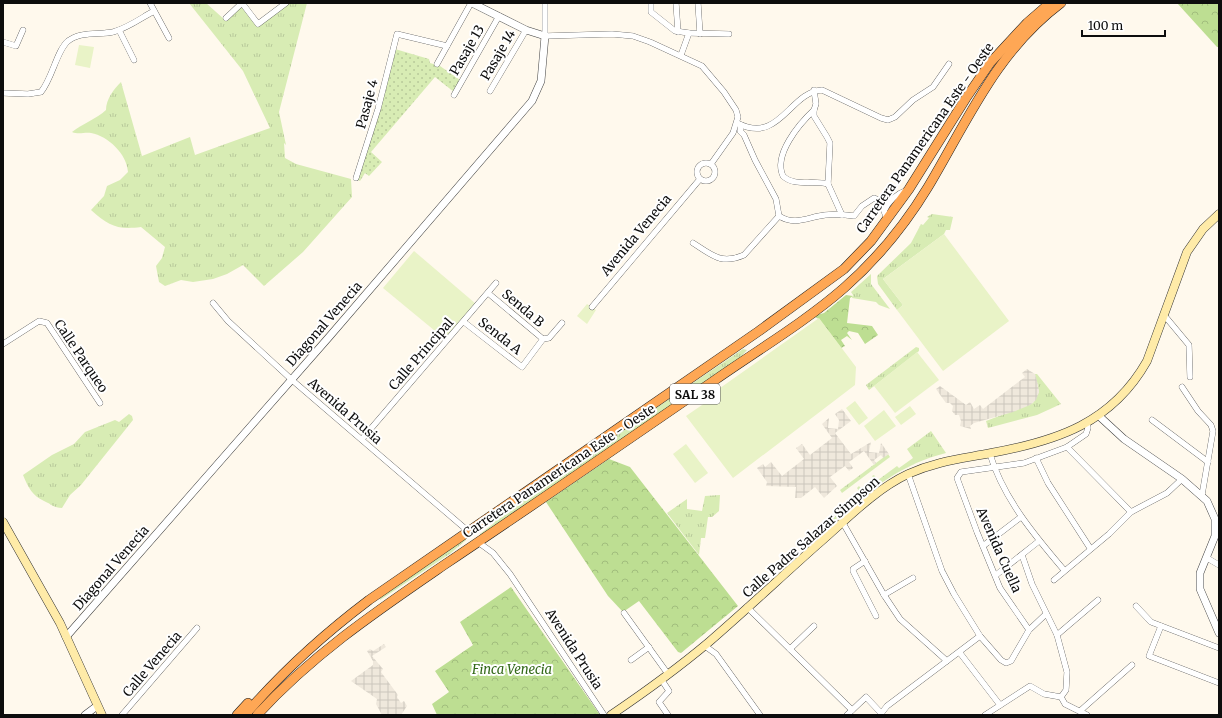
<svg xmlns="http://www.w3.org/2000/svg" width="1222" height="718" viewBox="0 0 1222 718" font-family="Merriweather,serif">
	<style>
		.grass { fill: url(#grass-tufts) }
		.forest { fill: url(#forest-crowns) }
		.park { fill: url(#park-dots) }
		.pitch { fill: #e9f3c7 }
		.plaza { fill: url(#plaza-grid) }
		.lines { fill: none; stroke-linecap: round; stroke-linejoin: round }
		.minor-casing { stroke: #404040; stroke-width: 6 }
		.tertiary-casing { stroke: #404040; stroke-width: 8 }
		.secondary-casing { stroke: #2f2f2f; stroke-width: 9 }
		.trunk-casing { stroke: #1e1e1e; stroke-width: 10 }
		.minor { stroke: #fff; stroke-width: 5.5 }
		.tertiary { stroke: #fff; stroke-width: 7 }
		.secondary { stroke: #ffeba8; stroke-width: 8 }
		.trunk { stroke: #fea755; stroke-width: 9 }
		.labels { text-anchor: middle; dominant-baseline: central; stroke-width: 4; stroke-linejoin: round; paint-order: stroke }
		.shield { fill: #fff; stroke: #565656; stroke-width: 1 }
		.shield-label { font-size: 12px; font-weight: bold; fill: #0d0d0d }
		.street-label { font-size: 13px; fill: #0d0d0d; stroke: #fff }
		.park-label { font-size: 13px; font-style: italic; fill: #336919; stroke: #fff }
	</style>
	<defs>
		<pattern id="grass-tufts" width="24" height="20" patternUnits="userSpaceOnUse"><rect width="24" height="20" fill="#d8ecb4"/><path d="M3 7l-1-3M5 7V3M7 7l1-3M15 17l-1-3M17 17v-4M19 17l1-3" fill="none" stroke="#b8c99a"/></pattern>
		<pattern id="forest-crowns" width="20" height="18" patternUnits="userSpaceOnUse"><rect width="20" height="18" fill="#bdde92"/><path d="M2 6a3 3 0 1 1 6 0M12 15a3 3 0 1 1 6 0" fill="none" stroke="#a1bd7d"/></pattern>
		<pattern id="park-dots" width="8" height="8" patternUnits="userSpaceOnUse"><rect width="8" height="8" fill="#d8ecb4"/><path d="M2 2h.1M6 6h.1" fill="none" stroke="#b8c99a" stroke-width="1.8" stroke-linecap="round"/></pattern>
		<pattern id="plaza-grid" width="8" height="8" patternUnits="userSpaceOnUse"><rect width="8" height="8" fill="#efe8dc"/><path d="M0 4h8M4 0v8" fill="none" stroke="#ccc6bc"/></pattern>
	</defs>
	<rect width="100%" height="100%" fill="#fff9ed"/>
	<!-- grass -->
	<g class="grass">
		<path d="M189 3H206L225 20 243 4 258 24 286 3H307L279 112 286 145 284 143 285 158 296 164 351 179 352 197 303 252 264 286 243 265 227 274 213 279 193 282 181 280 165 286 159 282 156 266 162 258 165 247 141 227C117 230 109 226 91 210L104 196 107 186 120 180 128 172C127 154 108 136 91 133 84 132 79 135 72 132 84 123 96 119 106 110 106 99 114 89 121 82L142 156 190 137 195 155 270 128 243 71Z"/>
		<path d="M932 214 953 217 950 230H946L944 234 883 279 903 305 897 310 878 284 877 276 911 243 921 224 923 225 929 218 927 217Z"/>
		<path d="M871 274V284L890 309 879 305 876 302 852 298 853 295 851 292Z"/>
		<path d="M916 347 919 348V351L869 390 866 385Z"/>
		<path d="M743 349 747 350 740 358 480 539V534L493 524 496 517Z"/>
		<path d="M1035 374H1037L1061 404 1037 415 988 428 986 421 1033 403 1039 392Z"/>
		<path d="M129 414 132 416 133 420 81 485 70 495 62 508C54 508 51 504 44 501 32 495 29 489 23 475L52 455 74 444 85 432 115 420 119 422Z"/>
		<path d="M931 431 946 453C891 467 865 497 822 530L820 529 827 525 826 523 844 510 843 508 861 494 857 488 859 486 864 492 877 482 872 476 874 475 878 480 897 466 899 468 913 458 907 449Z"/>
		<path d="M888 454 890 457 842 493 840 490Z"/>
		<path d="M720 495 719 511 712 517H708L705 538H701L699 555 667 513 687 499V509L702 511 705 496Z"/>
		<path d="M465 538 466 540 451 553 380 600V598Z"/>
	</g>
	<!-- forest -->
	<g class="forest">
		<path d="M1177 3H1219V47H1217Z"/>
		<path d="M846 295 853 296 850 298 847 323 872 326 878 335 865 344 858 333 849 331 847 333 852 340 847 336 841 340 845 346 841 348 819 319 813 316 824 313Z"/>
		<path d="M609 459 630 467 738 606 681 653 678 652 639 601 623 612 608 596 546 502Z"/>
		<path d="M511 587 600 715H437L432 704 449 692 435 671 473 645 460 622Z"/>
	</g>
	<!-- park -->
	<path class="park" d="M395 49 429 59 430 63 440 66 460 80 454 92 435 77 371 152 382 162 369 176 365 173 360 181 356 179Z"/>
	<!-- pitch -->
	<g class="pitch">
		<path d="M79 45 94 47 90 68 75 65Z"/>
		<path d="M944 234 1009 321 943 371 897 310 903 305 883 279Z"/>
		<path d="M414 251 476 304 446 340 383 288Z"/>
		<path d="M587 304 596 310 587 324 577 316Z"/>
		<path d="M819 318 856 367 855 385 733 478 686 416 718 394 713 393Z"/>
		<path d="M917 352 939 380 895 413 874 386Z"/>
		<path d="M855 401 868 418 859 425 846 408Z"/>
		<path d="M910 406 916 414 901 425 895 417Z"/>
		<path d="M884 410 896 426 875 441 864 426Z"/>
		<path d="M686 444 708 473 695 483 673 454Z"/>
	</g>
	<!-- plaza -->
	<g class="plaza">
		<path d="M1027 369 1035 374 1038 385 1039 392 1036 400 1030 405 1013 412 974 423 970 426 971 429 960 426 961 421 959 415H955L952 411 953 406 950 403H946L936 389 940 386 966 405 970 402 974 409 980 405 983 409 1025 377 1022 373Z"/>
		<path d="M842 409 851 421 835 433 851 454 871 442 869 452 879 453 881 443 889 454 883 458 881 455 874 460 876 463 874 465 864 451 849 462 853 468 849 471 845 466 830 477 837 486 824 498 815 487 801 498H795L796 487 766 486 767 482 757 468 763 464 765 467 771 462 782 476 804 459 796 448 802 444 810 455 832 438 822 424 829 418 828 428 838 429 839 420 835 414Z"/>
		<path d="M384 644 386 647 372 656 383 669 381 672 398 695 397 697 401 703 404 701 407 706 401 715H382L376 704 377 699 351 681 373 665V661L367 651 370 649 373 651Z"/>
	</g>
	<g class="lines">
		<!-- minor casing -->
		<g class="minor-casing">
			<g id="minor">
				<path d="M150 3 169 38"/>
				<path d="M242 3 258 24 286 3"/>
				<path d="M545 3V36L612 34 633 36 650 42 702 66 724 92 736 110 738 117 733 133 711 164"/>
				<path d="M651 3V12L675 31 689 33 729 34"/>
				<path d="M676 3 678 32"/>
				<path d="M698 3 700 34"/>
				<path d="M226 18 242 3"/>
				<path d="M119 30 134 60"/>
				<path d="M3 42 16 46 23 30"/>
				<path d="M681 55 689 33"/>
				<path d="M437 64 471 3"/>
				<path d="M814 90 816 104 814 110V116L827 137 830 143 828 184 842 215"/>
				<path d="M490 91 526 30"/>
				<path d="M3 93 28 94 41 92C52 79 57 50 68 41 81 31 99 35 113 32 128 28 141 18 154 11"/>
				<path d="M454 95 499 16"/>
				<path d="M814 110C799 124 773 155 783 176 794 187 814 180 828 184"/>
				<path d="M737 123C780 145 789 92 822 90L881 118 888 120 895 117 913 100 933 87 949 64"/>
				<circle cx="706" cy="172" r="9"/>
				<path d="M356 178 378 109 397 34 447 46"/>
				<path d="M779 216C795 226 808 217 825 215 834 214 845 215 854 216L862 206 874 198 887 205"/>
				<path d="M887 219 884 211C889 200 896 194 907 190"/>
				<path d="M693 243C712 255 721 265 744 255L779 216 776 199 755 160 744 135 740 131 741 125"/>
				<path d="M488 293 543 339"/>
				<path d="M213 303 228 321 292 380 468 531"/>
				<path d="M592 307 700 179"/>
				<path d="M1164 315 1189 345 1190 377"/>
				<path d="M464 322 522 367 543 339 549 338 562 323"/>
				<path d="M3 344 39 321 47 323 100 403"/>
				<path d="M1182 387 1198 411 1211 425 1213 431 1202 495"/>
				<path d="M1152 420 1208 462"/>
				<path d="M362 439 496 283"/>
				<path d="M1067 447 1131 512"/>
				<path d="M990 454C1003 498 1035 536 1064 570"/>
				<path d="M1036 458 1048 483 1090 548"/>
				<path d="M908 474 942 571 954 594 980 636 1001 660 1006 663 1011 661 1029 630 1046 614"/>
				<path d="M843 523 884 595 900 619 947 661"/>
				<path d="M478 542 493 553 510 574 604 715"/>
				<path d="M983 546 1021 517"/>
				<path d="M1022 555 1032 584 1057 635 1067 672 1066 690 1061 697"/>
				<path d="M1207 558 1219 565"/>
				<path d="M865 561 853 569V571L876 616"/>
				<path d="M996 575 1039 541"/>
				<path d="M1054 580 1109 534 1131 512 1167 493 1182 479"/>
				<path d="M884 595 913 578"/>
				<path d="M1136 606 1151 622 1219 648"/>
				<path d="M747 607 852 710"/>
				<path d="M624 613 668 674"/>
				<path d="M1161 626 1149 656 1219 683"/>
				<path d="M1029 630 1000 588 977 532 957 478 961 472 1024 463 1067 447 1086 434 1088 428 1087 422"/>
				<path d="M1057 635 1098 600"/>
				<path d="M705 646 716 654 760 715"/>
				<path d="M790 649 814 626"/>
				<path d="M960 653 1000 705"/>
				<path d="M631 660 649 647"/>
				<path d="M661 679 669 691 659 702 668 715"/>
				<path d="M1080 711 1132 665"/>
				<path d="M122 715 197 628"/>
				<path d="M847 715 866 697 881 713"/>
				<path d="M880 715 887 706 980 636"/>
				<path d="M985 715 1030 686 1044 694 1061 697 1065 704 1087 715"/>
			</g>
		</g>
		<!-- tertiary casing -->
		<g class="tertiary-casing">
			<g id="tertiary">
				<path d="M1099 416 1124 439 1182 479 1207 501 1215 519V536L1200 573V589L1219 633"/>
				<path d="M66 637 329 337 532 101 541 81 545 36 526 30 472 3"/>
				<path d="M85 715 97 706"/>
			</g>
		</g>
		<!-- secondary casing -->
		<g class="secondary-casing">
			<g id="secondary">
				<path d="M3 522 60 623 102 715"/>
				<path d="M611 715C645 692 678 668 709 642 746 610 781 577 817 545 845 521 874 490 908 474 937 461 960 459 991 453 1057 441 1112 423 1147 361L1187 252 1203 229 1219 214"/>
			</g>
		</g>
		<!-- trunk casing -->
		<g class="trunk-casing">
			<g id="trunk">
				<path d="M237 715 248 703"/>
				<path d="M245 715C282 672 324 634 369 600L759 331 844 269 871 241 909 189 966 98 990 63 1027 23 1050 3"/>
				<path d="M257 715C313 654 377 611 444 565 535 504 625 442 715 380 758 350 805 322 844 288 877 259 905 225 928 187 968 120 996 52 1061 3"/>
			</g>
		</g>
		<!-- minor -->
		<use href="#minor" class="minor"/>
		<!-- tertiary -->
		<use href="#tertiary" class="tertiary"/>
		<!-- secondary -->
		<use href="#secondary" class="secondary"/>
		<!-- trunk -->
		<use href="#trunk" class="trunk"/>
	</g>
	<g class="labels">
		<!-- shield labels -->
		<rect class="shield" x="670" y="384" width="50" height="20" rx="3"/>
		<g class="shield-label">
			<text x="695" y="394">SAL 38</text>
		</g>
		<!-- street labels -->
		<g class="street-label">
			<text transform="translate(467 50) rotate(-60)">Pasaje 13</text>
			<text transform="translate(498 55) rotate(-60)">Pasaje 14</text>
			<text transform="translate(367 104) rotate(-75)">Pasaje 4</text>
			<text transform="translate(925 138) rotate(-55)">Carretera Panamericana Este - Oeste</text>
			<text transform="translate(636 235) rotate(-50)">Avenida Venecia</text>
			<text transform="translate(523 308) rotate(40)">Senda B</text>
			<text transform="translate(324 324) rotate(-49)">Diagonal Venecia</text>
			<text transform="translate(500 336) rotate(38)">Senda A</text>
			<text transform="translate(421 354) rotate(-49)">Calle Principal</text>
			<text transform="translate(81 356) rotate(56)">Calle Parqueo</text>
			<text transform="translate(345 411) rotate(41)">Avenida Prusia</text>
			<text transform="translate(559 471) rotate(-34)">Carretera Panamericana Este - Oeste</text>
			<text transform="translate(811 537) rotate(-41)">Calle Padre Salazar Simpson</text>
			<text transform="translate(999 550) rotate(66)">Avenida Cuella</text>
			<text transform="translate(111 568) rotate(-49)">Diagonal Venecia</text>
			<text transform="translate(574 649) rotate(57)">Avenida Prusia</text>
			<text transform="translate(152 664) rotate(-49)">Calle Venecia</text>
		</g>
		<!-- park labels -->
		<g class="park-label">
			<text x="512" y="669">Finca Venecia</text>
		</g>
	</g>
	<!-- border -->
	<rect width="1222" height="718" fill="none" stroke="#0d0d0d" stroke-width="8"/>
	<!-- scale -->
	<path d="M1082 30v6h83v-6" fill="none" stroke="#0d0d0d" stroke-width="2"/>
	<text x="1088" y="30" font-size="12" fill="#0d0d0d" stroke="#ffffff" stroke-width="3" paint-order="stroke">100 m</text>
</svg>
